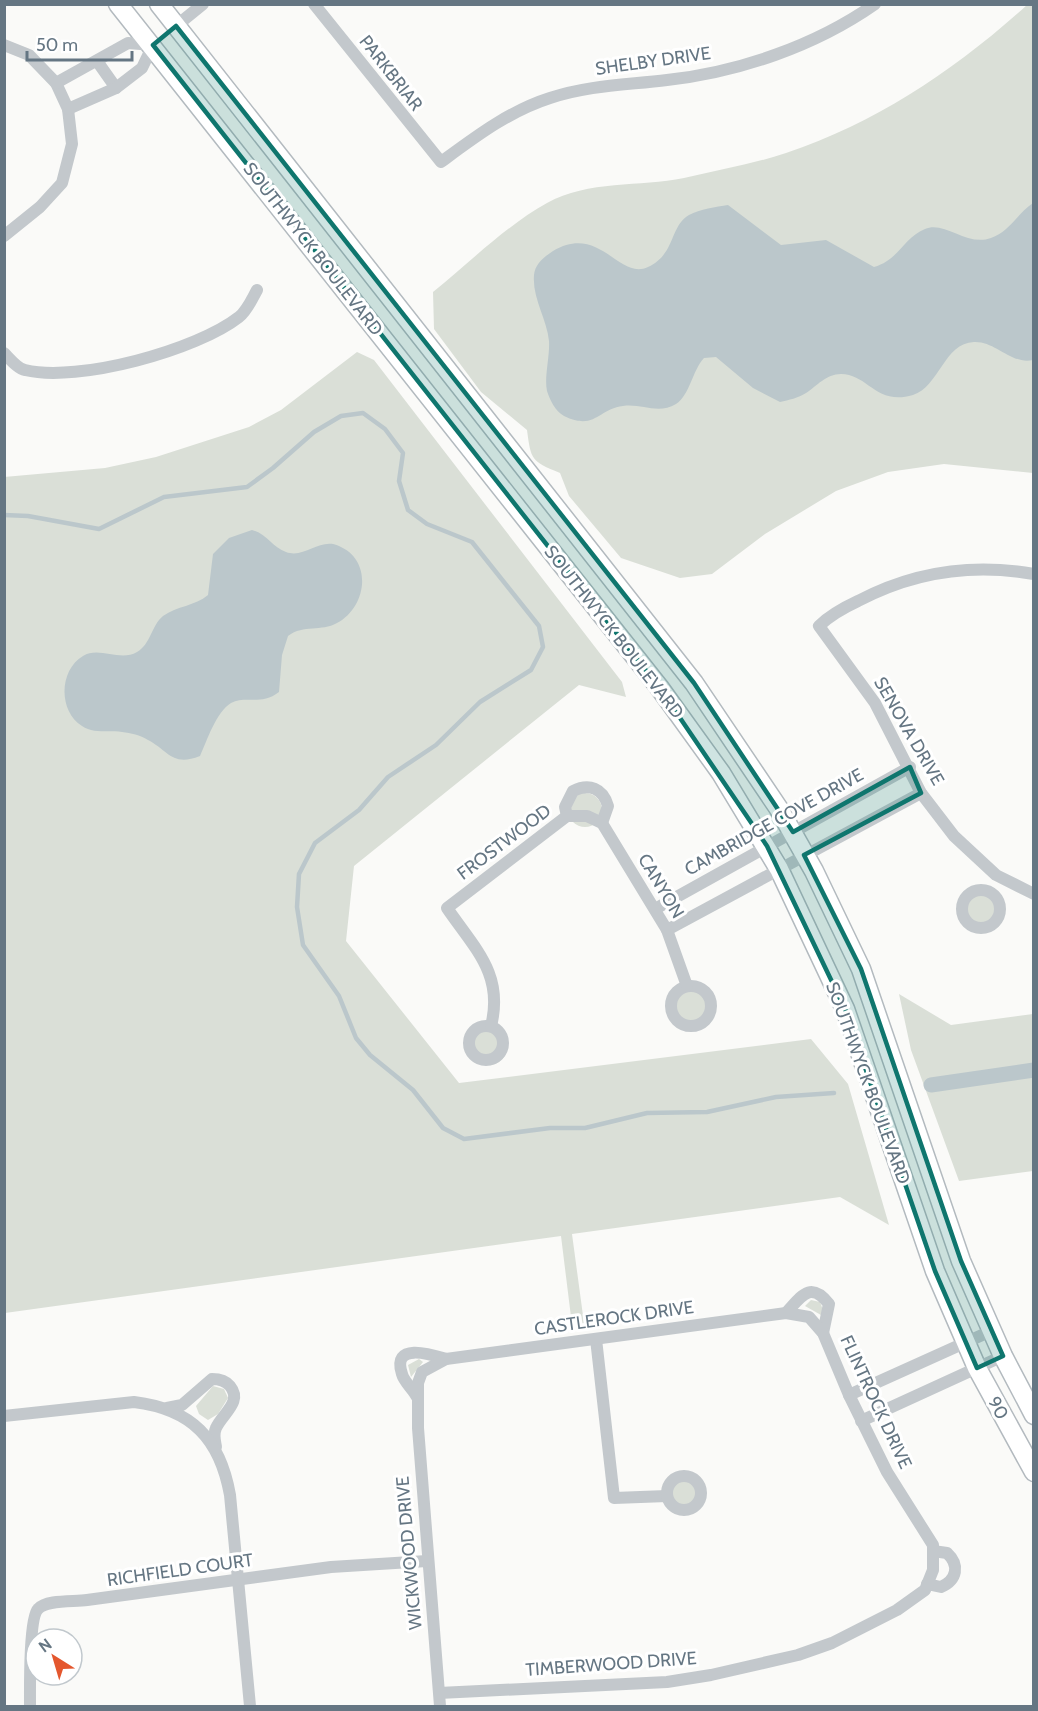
<svg xmlns="http://www.w3.org/2000/svg" width="1038" height="1711" viewBox="0 0 1038 1711" font-family="Cabin,sans-serif">
	<style>
		.green { fill: #dadfd7 }
		.water { fill: #bbc7cb }
		.lines { fill: none; stroke-linecap: round; stroke-linejoin: round }
		.stream { stroke: #bbc7cb; stroke-width: 4.5 }
		.canal { stroke: #bbc7cb; stroke-width: 15 }
		.secondary-casing { stroke: #b3babf; stroke-width: 21 }
		.street { stroke: #c3c8cc; stroke-width: 12 }
		.secondary { stroke: #fff; stroke-width: 18 }
		.marked { fill: #0f766e; fill-opacity: 0.2; stroke: #0f766e; stroke-width: 4.5; stroke-linejoin: round }
		.labels { text-anchor: middle; dominant-baseline: central; stroke-width: 6; stroke-linejoin: round; paint-order: stroke }
		.street-label { font-size: 18px; fill: #657683; stroke: #fff }
	</style>
	<rect width="100%" height="100%" fill="#fafaf8"/>
	<!-- green -->
	<g class="green">
		<path d="M1027 5H1033V473L944 464 888 472 836 491 765 534 712 574 680 578 621 558 569 496 560 473C531 461 531 460 527 430L481 392 434 329 433 292C469 263 507 225 547 203 588 180 640 187 684 178 718 170 753 164 786 153 878 122 955 70 1027 5Z"/>
		<path d="M357 352 374 360 622 682 626 697 579 685 354 866 346 941 459 1083 811 1039 848 1084 889 1225 840 1197 572 1234 584 1323 572 1325 561 1236 5 1313 4 477 105 468 156 457 249 427 281 410Z"/>
		<circle cx="585" cy="810" r="17"/>
		<circle cx="980" cy="908" r="18"/>
		<circle cx="691" cy="1007" r="18"/>
		<path d="M899 994 951 1025 1033 1014V1171L959 1181 911 1050Z"/>
		<circle cx="489" cy="1047" r="18"/>
		<path d="M811 1300 820 1302 823 1310 821 1315 805 1306Z"/>
		<path d="M419 1359 423 1362 411 1377 408 1365Z"/>
		<path d="M213 1386 224 1389 228 1398 218 1414 208 1420 199 1414 196 1406Z"/>
		<circle cx="687" cy="1492" r="18"/>
	</g>
	<!-- water -->
	<g class="water">
		<path d="M1033 203V360C1011 365 996 341 974 342 944 343 939 387 913 395 876 406 868 374 841 374 826 374 817 386 806 393 798 398 789 400 780 402L753 388 716 357 704 358C692 371 690 395 676 404 658 415 641 403 623 406 598 409 595 431 564 416 555 411 550 400 547 391 544 377 550 356 549 341 547 319 532 298 534 275 535 264 544 257 553 251 600 223 619 281 648 267 676 254 669 227 689 215 700 209 716 207 728 205L781 245 826 240 874 267C899 260 903 238 925 229 944 220 967 247 991 238 1009 232 1018 213 1033 203Z"/>
		<path d="M252 530C267 534 273 548 286 552 305 559 320 537 339 546 374 561 366 608 337 623 321 632 304 624 288 636L282 655 279 692C261 706 246 695 231 703 216 712 207 741 200 756 172 767 169 751 148 740 140 735 131 733 122 732 109 730 93 734 82 726 58 711 59 670 83 656 99 646 120 662 137 652 151 644 151 626 163 616 177 606 195 606 208 595L213 554 229 538Z"/>
	</g>
	<g class="lines">
		<!-- stream -->
		<path class="stream" d="M4 515 28 516 99 529 164 497 247 487 273 468 314 432 341 416 363 413 385 429 403 453 399 481 408 510 427 524 472 542 539 626 543 647 531 670 480 702 436 745 388 777 359 810 315 843 299 874 297 907 303 945 339 996 356 1038 370 1055 413 1090 443 1128 464 1139 550 1128H585L647 1113 707 1112 776 1097 834 1093"/>
		<!-- canal -->
		<path class="canal" d="M931 1085 1034 1070"/>
		<!-- secondary casing -->
		<g class="secondary-casing">
			<g id="secondary">
				<path d="M118 4 659 687 721 773 779 869 845 1009 935 1271 977 1368 1034 1472"/>
				<path d="M159 4 694 683 779 809 814 871 861 969 961 1261 1003 1356 1034 1415"/>
			</g>
		</g>
		<!-- street -->
		<g class="street">
			<path d="M314 4 441 162C475 137 509 111 550 98 589 85 627 85 667 80 739 72 815 46 875 4"/>
			<path d="M176 26 203 4"/>
			<path d="M4 45 29 55 56 83 68 109 72 144 62 183 40 207 4 236"/>
			<path d="M97 61 116 88"/>
			<path d="M56 83 128 43 153 45 142 68 116 88 68 109"/>
			<path d="M4 353C10 359 18 369 25 370 78 383 197 350 239 317 247 311 252 299 257 290"/>
			<path d="M1034 574C972 563 913 572 858 601 843 608 830 615 819 626L875 703 921 793 954 836 996 875 1034 894"/>
			<path d="M567 816 565 807 573 791C589 783 603 788 608 806L602 823"/>
			<circle cx="981" cy="909" r="19"/>
			<path d="M655 909 910 767"/>
			<path d="M667 930 921 793"/>
			<circle cx="691" cy="1006" r="20"/>
			<circle cx="486" cy="1043" r="17"/>
			<path d="M491 1026C504 974 475 949 447 908L567 816H587L602 823 667 930 687 986"/>
			<path d="M786 1313C801 1297 810 1280 829 1304L823 1333"/>
			<path d="M596 1339 614 1498 667 1496"/>
			<path d="M849 1395 991 1331"/>
			<path d="M417 1397C413 1389 404 1382 402 1374 391 1341 433 1355 446 1359"/>
			<path d="M167 1408 182 1405 212 1379C219 1379 225 1380 230 1386 243 1402 222 1414 216 1428 213 1434 215 1441 216 1447"/>
			<path d="M4 1416 134 1402C192 1409 220 1439 230 1495L250 1706"/>
			<path d="M861 1421 1003 1356"/>
			<circle cx="684" cy="1493" r="17"/>
			<path d="M927 1584 941 1587C957 1580 960 1565 947 1553L933 1551"/>
			<path d="M439 1693 667 1682 711 1675 798 1655 832 1643 897 1610 925 1590 933 1570V1545L887 1472 849 1395 823 1333 809 1317 786 1313 446 1359 422 1372 418 1383V1428L440 1706"/>
			<path d="M30 1706C30 1691 29 1618 38 1609 47 1599 74 1602 87 1600L331 1567 427 1561"/>
		</g>
		<!-- secondary -->
		<use href="#secondary" class="secondary"/>
	</g>
	<!-- marked area -->
	<path class="marked" d="M176 26 694 683 793 832 910 767 921 793 804 855 861 969 961 1261 1003 1356 977 1368 935 1271 845 1009 767 846 659 687 153 45Z"/>
	<g class="labels">
		<!-- street labels -->
		<g class="street-label">
			<text transform="translate(653 61) rotate(-8)">SHELBY DRIVE</text>
			<text transform="translate(391 73) rotate(52)">PARKBRIAR</text>
			<text transform="translate(313 249) rotate(52)">SOUTHWYCK BOULEVARD</text>
			<text transform="translate(614 632) rotate(52)">SOUTHWYCK BOULEVARD</text>
			<text transform="translate(909 731) rotate(60)">SENOVA DRIVE</text>
			<text transform="translate(774 822) rotate(-29)">CAMBRIDGE COVE DRIVE</text>
			<text transform="translate(504 842) rotate(-37)">FROSTWOOD</text>
			<text transform="translate(661 886) rotate(59)">CANYON</text>
			<text transform="translate(868 1083) rotate(70)">SOUTHWYCK BOULEVARD</text>
			<text transform="translate(614 1318) rotate(-8)">CASTLEROCK DRIVE</text>
			<text transform="translate(876 1402) rotate(65)">FLINTROCK DRIVE</text>
			<text transform="translate(998 1408) rotate(62)">90</text>
			<text transform="translate(409 1553) rotate(-95)">WICKWOOD DRIVE</text>
			<text transform="translate(180 1570) rotate(-8)">RICHFIELD COURT</text>
			<text transform="translate(611 1664) rotate(-4)">TIMBERWOOD DRIVE</text>
		</g>
	</g>
	<!-- border -->
	<rect width="1038" height="1711" fill="none" stroke="#657683" stroke-width="12"/>
	<!-- north arrow -->
	<g transform="translate(54 1657) rotate(323)"><circle r="28" fill="#ffffff" stroke="#c1c8cd" stroke-width="1.5"/>
	<path d="M0-4.5L10 22L0 15L-10 22Z" fill="#e4572e"/>
	<text y="-9" font-size="16" font-weight="bold" text-anchor="middle" fill="#657683">N</text>
	</g>
	<!-- scale -->
	<path d="M27 51v9h105v-9" fill="none" stroke="#657683" stroke-width="3"/>
	<text x="36" y="51" font-size="18" fill="#657683" stroke="#ffffff" stroke-width="4.5" paint-order="stroke">50 m</text>
</svg>
